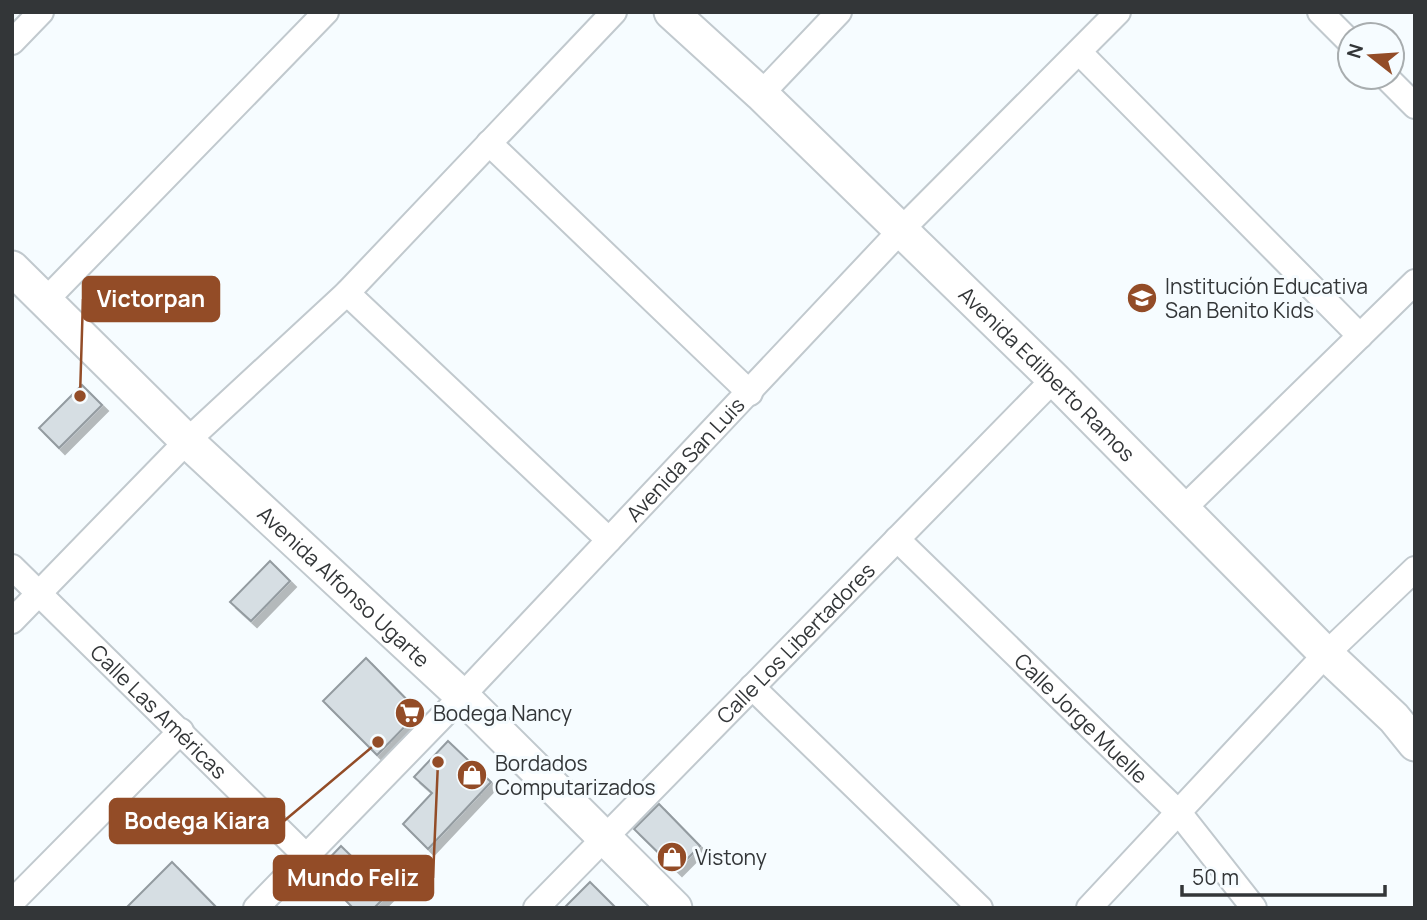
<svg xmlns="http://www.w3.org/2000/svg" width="1427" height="920" viewBox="0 0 1427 920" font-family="Manrope,sans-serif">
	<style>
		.building { fill: #d6dee3; stroke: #939ba0; stroke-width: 2; filter: url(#shadow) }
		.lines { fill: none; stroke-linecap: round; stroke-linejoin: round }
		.street-casing { stroke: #c1c9ce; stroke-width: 28 }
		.secondary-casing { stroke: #c1c9ce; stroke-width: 37 }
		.street { stroke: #fff; stroke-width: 24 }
		.secondary { stroke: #fff; stroke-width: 33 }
		.labels { text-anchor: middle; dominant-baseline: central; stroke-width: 6; stroke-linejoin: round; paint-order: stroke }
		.poi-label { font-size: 21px; fill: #333638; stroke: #f6fcff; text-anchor: start }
		.street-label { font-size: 21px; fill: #333638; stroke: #f6fcff }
		.leader { fill: none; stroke: #934c27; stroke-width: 2.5 }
		.callout-dot { fill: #934c27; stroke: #f6fcff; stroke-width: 2.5 }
		.callout { fill: #934c27; stroke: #934c27; stroke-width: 2.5 }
		.callout-label { font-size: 23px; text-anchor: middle; font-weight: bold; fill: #fff }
	</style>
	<defs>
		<filter id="shadow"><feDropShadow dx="6" dy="6" stdDeviation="0" flood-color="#0004"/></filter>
	</defs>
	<rect width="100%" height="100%" fill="#f6fcff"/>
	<!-- building -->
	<g class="building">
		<path d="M82 385 102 405 59 448 39 428Z"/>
		<path d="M270 561 290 581 251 621 230 602Z"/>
		<path d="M366 658 419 712 377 755 323 701Z"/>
		<path d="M448 741 491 782 428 849 403 824 432 793 414 777Z"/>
		<path d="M659 804 700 846 676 870 634 829Z"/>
		<path d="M341 846 389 893 374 908H353L317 871Z"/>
		<path d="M172 862 217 908H126Z"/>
		<path d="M590 882 616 908H564Z"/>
	</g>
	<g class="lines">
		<!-- street casing -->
		<g class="street-casing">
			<g id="street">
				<path d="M1320 12 1350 42"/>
				<path d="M12 42 41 12"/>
				<path d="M1079 52 1360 336"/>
				<path d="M1386 77 1415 106"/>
				<path d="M761 94 839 12"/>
				<path d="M489 143 750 393"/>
				<path d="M347 293 609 540"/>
				<path d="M46 300 326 12"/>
				<path d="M1183 509 1415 282"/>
				<path id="s1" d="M897 539 1180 814 1254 908"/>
				<path id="s2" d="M12 567 307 857"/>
				<path d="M12 621 187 441 347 293 614 12"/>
				<path d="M752 687 980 908"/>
				<path d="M12 902 181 731"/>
				<path id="s3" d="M256 908 462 696 901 230 1118 12"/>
				<path id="s4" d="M536 908 1054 379"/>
				<path d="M1089 908 1326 654 1415 569"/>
			</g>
		</g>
		<!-- secondary casing -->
		<g class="secondary-casing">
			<g id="secondary">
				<path id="s5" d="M671 12 761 94 1054 379 1326 654 1394 718 1415 744"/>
				<path id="s6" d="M12 268 187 441 462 696 675 908"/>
			</g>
		</g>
		<!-- street -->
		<use href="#street" class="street"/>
		<!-- secondary -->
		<use href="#secondary" class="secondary"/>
	</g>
	<!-- icons -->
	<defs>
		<g id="school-disc" transform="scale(1.575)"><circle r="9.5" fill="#934c27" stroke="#f6fcff"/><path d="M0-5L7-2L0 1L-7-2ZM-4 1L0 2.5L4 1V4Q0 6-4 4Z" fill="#fff"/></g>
		<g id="supermarket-disc" transform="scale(1.575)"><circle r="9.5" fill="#934c27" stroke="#f6fcff"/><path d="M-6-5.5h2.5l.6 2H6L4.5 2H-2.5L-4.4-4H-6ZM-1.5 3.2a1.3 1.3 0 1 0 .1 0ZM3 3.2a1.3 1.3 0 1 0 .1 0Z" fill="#fff"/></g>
		<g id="shop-disc" transform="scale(1.575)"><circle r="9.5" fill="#934c27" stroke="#f6fcff"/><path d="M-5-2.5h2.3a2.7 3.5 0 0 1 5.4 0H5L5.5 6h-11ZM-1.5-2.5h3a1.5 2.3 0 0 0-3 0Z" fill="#fff"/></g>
	</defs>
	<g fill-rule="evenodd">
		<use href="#school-disc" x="1142" y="298"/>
		<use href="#supermarket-disc" x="410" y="713"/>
		<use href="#shop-disc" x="472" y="775"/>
		<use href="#shop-disc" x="672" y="857"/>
	</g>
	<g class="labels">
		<!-- poi labels -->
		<g class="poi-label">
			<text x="1165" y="286">Institución Educativa<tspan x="1165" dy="24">San Benito Kids</tspan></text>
			<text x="433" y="713">Bodega Nancy</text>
			<text x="495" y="763">Bordados<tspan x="495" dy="24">Computarizados</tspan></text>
			<text x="695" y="857">Vistony</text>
		</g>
		<!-- street labels -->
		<g class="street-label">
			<text stroke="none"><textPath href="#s5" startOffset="522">Avenida Edilberto Ramos</textPath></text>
			<text stroke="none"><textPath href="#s3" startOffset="621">Avenida San Luis</textPath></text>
			<text stroke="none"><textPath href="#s6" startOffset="460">Avenida Alfonso Ugarte</textPath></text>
			<text stroke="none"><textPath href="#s4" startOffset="371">Calle Los Libertadores</textPath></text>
			<text stroke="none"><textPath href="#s2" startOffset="206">Calle Las Américas</textPath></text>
			<text stroke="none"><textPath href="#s1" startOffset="257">Calle Jorge Muelle</textPath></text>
		</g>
	</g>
	<!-- callouts -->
	<path class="leader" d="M80 396L83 299M378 742L284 821M438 762L433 878"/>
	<g class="callout-dot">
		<circle cx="80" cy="396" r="7"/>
		<circle cx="378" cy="742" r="7"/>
		<circle cx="438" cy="762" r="7"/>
	</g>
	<g class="callout">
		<rect x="83" y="277" width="136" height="44" rx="7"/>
		<rect x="110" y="799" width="174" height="44" rx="7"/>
		<rect x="274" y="856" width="159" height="44" rx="7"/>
	</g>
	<g class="callout-label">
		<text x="151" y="307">Victorpan</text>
		<text x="197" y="829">Bodega Kiara</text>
		<text x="353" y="886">Mundo Feliz</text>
	</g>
	<!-- border -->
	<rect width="1427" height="920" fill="none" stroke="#333638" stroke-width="28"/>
	<!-- north arrow -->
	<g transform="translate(1371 56) rotate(287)"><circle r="33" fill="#f6fcff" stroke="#a8adaf" stroke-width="2"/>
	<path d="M0-5L12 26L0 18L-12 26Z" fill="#934c27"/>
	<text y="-10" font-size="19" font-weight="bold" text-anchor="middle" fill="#333638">N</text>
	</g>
	<!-- scale -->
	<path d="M1182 885v10h203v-10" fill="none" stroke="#333638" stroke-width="3.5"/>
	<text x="1192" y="885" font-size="21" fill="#333638" stroke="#f6fcff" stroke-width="5" paint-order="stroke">50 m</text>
</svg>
